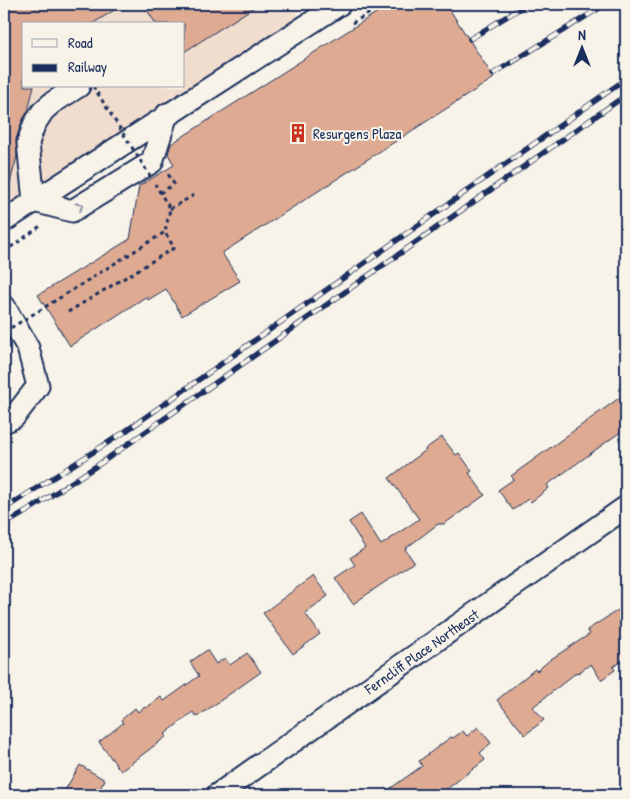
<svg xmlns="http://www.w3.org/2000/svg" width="630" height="799" viewBox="0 0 630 799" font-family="'Patrick Hand',sans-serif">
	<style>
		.built { fill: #f0ddce; fill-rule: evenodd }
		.building { fill: #deaa91; stroke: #1b2f5e }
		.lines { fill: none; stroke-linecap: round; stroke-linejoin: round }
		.minor-casing { stroke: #1b2f5e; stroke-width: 25 }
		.path { stroke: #1b2f5e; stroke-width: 3; stroke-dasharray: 4 4; stroke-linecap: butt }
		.minor { stroke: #f7f3e8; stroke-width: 21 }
		.rail-casing { stroke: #1b2f5e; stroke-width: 5.5 }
		.rail { stroke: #f7f3e8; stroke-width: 4; stroke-dasharray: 11; stroke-linecap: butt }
		.path-bridge { stroke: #1b2f5e; stroke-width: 3; stroke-dasharray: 4 4; stroke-linecap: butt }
		.oneway { stroke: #8991a3 }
		.labels { text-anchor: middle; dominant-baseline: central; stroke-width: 4; stroke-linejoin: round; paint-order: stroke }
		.poi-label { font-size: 15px; fill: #1b2f5e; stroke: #f7f3e8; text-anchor: start }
		.street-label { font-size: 15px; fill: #1b2f5e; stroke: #f7f3e8 }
	</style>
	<rect width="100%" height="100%" fill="#f7f3e8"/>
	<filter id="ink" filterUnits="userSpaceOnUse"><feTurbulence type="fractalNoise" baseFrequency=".02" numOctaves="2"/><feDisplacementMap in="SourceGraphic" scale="10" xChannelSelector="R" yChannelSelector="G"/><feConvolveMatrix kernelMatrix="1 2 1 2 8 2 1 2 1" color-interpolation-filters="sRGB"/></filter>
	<g filter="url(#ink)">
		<!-- built -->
		<path class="built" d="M4 4H291L305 26 4 221ZM24 24H184V86H24Z"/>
		<!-- building -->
		<g class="building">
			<path d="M4 4H124L92 24H24V86H34L28 111 22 121 16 139 17 156 10 183H4Z"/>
			<path d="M143 4H259L184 52V24H156Z"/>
			<path d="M390 4H446L494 78 222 253 240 281 182 316 166 289 148 300 147 296 70 346 38 295 130 239 139 186 174 165 168 154 171 144Z"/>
			<path d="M626 393V428L547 485 549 488 531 502 528 499 513 510 498 490 514 479 511 476Z"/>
			<path d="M442 437 456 455 459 453 472 471 469 473 485 495 444 524H438L405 549 414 562 353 604 335 578 355 565 350 558 365 548 349 522 361 514 381 545 419 519 389 478 426 450 425 449Z"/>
			<path d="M313 576 328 596 305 613 320 634 293 654 263 613Z"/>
			<path d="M626 605V658L613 667 615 670 601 680 591 664 578 673 577 672 533 707 544 720 525 735 497 700 535 669 537 671 551 659 590 634 587 630Z"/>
			<path d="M207 650 216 664 225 658 230 665 247 653 261 672 197 717 193 712 165 734 167 736 121 771 99 742 123 723 121 720 135 708 138 712 145 707 146 708 161 697 164 701 199 676 190 662Z"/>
			<path d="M478 727 491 743 480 753 485 760 439 795H381L422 766 419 761 451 737 453 738 463 731 467 736Z"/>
			<path d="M80 765 105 780 96 795H62Z"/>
		</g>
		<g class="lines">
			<!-- minor casing -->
			<g class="minor-casing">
				<g id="minor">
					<path d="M79 86 52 103 43 111 34 125 28 143 34 201 72 211 152 162 167 114"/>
					<path d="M4 221 340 4"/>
					<path d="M4 306 28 348 38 386 14 417 4 422"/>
					<path id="s1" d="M217 795 626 507"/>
				</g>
			</g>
			<!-- path -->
			<g class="path">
				<path d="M352 23 386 4"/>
				<path d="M160 193 174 184 168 174"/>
				<path d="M170 209 194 195"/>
				<path d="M4 252 42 225"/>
				<path d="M45 307 165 232"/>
				<path d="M68 312 174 248 165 232 170 209 155 184"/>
			</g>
			<!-- minor -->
			<use href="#minor" class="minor"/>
			<!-- rail casing -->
			<g class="rail-casing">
				<g id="rail">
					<path d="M470 39 527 4"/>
					<path d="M493 74 606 4"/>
					<path d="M4 509 123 433 626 79"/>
					<path d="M4 525 29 510 101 463 626 95"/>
				</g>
			</g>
			<!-- rail -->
			<use href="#rail" class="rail"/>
			<!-- path-bridge -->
			<g class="path-bridge">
				<path d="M93 86 152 179"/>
				<path d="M4 332 45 307"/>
			</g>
		</g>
		<!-- one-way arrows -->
		<defs><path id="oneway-chevron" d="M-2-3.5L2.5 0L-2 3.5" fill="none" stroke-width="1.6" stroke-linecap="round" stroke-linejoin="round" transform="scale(1.25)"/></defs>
		<use class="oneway" href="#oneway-chevron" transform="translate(80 206) rotate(-32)"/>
	</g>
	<!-- icons -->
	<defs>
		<g id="building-bare" transform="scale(1.5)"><path d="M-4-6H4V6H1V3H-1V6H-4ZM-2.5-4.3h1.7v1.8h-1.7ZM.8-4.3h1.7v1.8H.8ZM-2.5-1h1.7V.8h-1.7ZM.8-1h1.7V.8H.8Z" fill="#c8321e" stroke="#f7f3e8" stroke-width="2.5" paint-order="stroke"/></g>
	</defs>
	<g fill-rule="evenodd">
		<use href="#building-bare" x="298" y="133"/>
	</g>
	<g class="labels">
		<!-- poi labels -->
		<g class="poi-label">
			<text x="313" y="133">Resurgens Plaza</text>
		</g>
		<!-- street labels -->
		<g class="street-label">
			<text stroke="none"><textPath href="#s1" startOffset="250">Ferncliff Place Northeast</textPath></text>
		</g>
	</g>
	<!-- margin -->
	<rect width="630" height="799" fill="none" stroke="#f7f3e8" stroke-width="20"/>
	<rect x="10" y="10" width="610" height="779" fill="none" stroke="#1b2f5e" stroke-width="2" filter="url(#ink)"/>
	<!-- legend -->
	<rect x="22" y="22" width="162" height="65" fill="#f7f3e8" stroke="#9fa5b1"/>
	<rect x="32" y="39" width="25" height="8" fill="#f7f3e8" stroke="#9fa5b1"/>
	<text x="68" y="48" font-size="15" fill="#1b2f5e">Road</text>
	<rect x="32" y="64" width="25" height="8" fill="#1b2f5e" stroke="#9fa5b1"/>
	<text x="68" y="72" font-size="15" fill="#1b2f5e">Railway</text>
	<!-- north arrow -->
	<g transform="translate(582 48)" stroke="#f7f3e8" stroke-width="4" paint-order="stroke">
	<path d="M0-4L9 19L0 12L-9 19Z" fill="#1b2f5e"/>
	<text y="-8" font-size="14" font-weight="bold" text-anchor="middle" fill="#1b2f5e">N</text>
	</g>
</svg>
